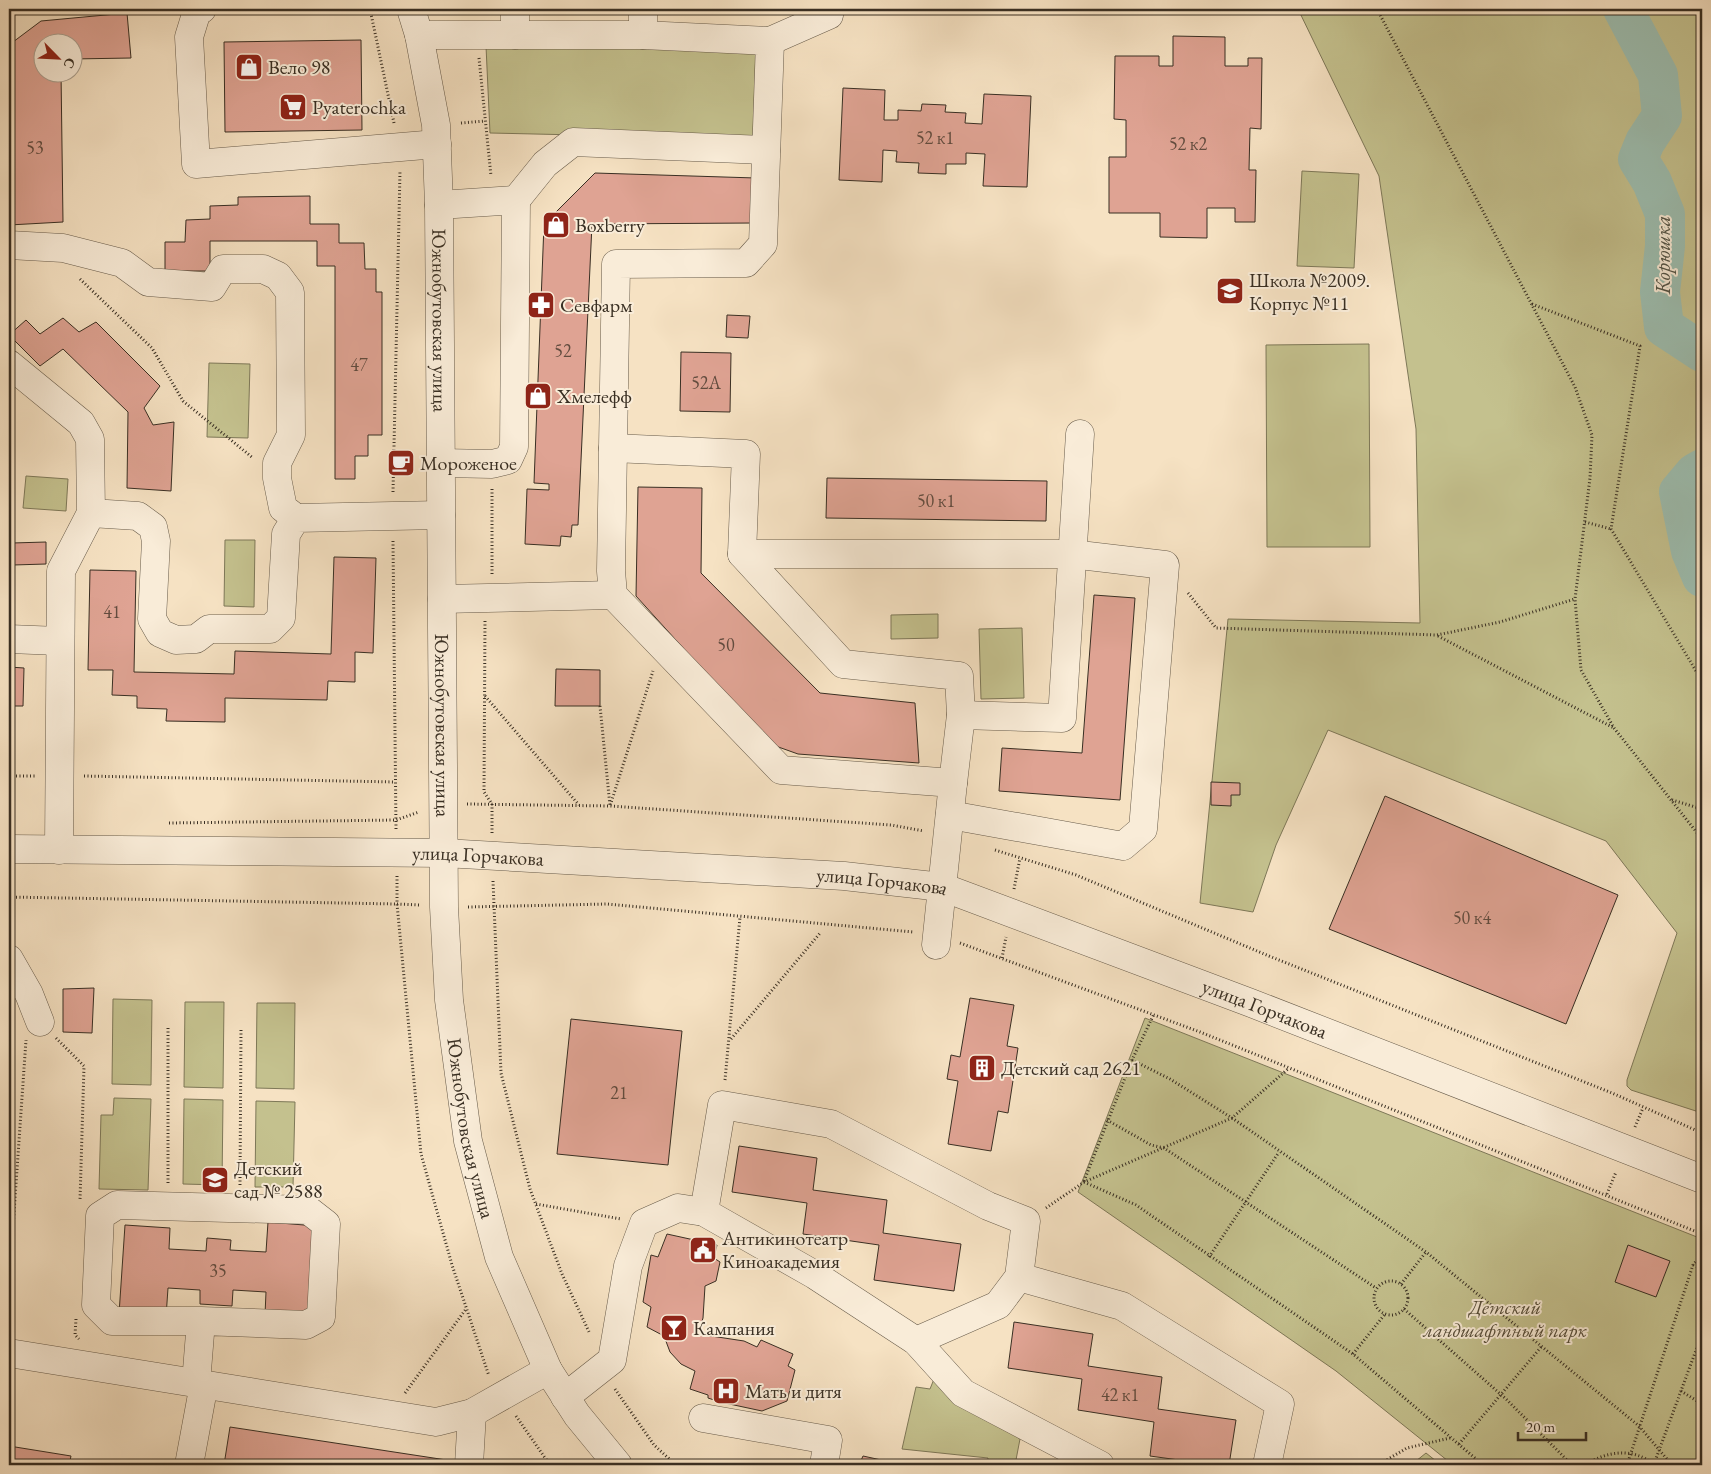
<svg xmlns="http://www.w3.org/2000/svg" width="1711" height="1474" viewBox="0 0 1711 1474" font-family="'EB Garamond',serif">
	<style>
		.green { fill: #c4c18e; stroke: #7e7858 }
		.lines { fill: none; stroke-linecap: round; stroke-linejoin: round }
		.river { stroke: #9dbeb0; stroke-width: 40 }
		.building { fill: #dfa393; stroke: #392f23 }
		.minor-casing { stroke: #685c4b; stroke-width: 29 }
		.path { stroke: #392f23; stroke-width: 3; stroke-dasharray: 1 2.5; stroke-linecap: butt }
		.minor { stroke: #f9ecd8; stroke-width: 28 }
		.labels { text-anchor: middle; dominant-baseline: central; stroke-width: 4; stroke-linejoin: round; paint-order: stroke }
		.number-label { font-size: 18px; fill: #624c3f }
		.poi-label { font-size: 20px; fill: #392f23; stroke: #f9ecd8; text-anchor: start }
		.street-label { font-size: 20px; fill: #392f23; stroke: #f9ecd8 }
		.park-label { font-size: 20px; font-style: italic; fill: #554c38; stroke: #f9ecd8 }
		.water-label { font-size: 21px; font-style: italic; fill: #525346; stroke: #f9ecd8 }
	</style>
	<rect width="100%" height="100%" fill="#f6e2c3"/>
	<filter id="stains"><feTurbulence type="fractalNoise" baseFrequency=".004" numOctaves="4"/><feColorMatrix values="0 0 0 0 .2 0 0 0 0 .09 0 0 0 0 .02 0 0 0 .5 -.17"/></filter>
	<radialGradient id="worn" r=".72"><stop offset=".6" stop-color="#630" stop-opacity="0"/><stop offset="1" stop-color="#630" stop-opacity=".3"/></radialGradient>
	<!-- green -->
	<g class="green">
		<path d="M1298 9H1702V1113L1631 1090 1627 1086V1080L1677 933 1606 841 1328 730 1276 845 1253 912 1200 903 1228 619 1420 623 1416 429 1379 176Z"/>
		<path d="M486 46 756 48 753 139 490 133Z"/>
		<path d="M1302 171 1359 174 1354 268 1297 266Z"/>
		<path d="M1369 344 1370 547H1267L1266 345Z"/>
		<path d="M209 363 250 364 248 438 207 437Z"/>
		<path d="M26 476 68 479 66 511 23 508Z"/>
		<path d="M225 540H255L254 607 224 606Z"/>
		<path d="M938 614V638L891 639V615Z"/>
		<path d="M1022 628 1024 698 981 699 979 629Z"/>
		<path d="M113 999 152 1000 151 1085 112 1084Z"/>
		<path d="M185 1002H224L223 1088 184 1087Z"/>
		<path d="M257 1003H295L294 1089 256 1088Z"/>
		<path d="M1145 1018 1702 1239V1465H1453L1336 1371 1078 1192Z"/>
		<path d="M114 1098 151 1099 148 1190 99 1189 101 1115H113Z"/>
		<path d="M184 1099 223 1100 222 1185 183 1184Z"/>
		<path d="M256 1101 295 1102 293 1187H255Z"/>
		<path d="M934 1379 948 1386 1020 1439 1015 1465H987L988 1458 902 1449 916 1387 930 1389Z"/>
		<path d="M1426 1453 1441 1465H1411Z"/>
	</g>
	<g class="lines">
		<!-- river -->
		<g class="river">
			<path d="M1623 9 1658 75 1662 116 1645 142 1638 159 1652 182 1665 214V246L1660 292 1664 327 1702 352"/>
			<path d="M1702 469 1695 473 1679 492 1691 551 1702 577"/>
		</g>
	</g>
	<!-- building -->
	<g class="building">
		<path d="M127 13 131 58 72 59V42H42V72H61L63 222 9 225V45L41 21Z"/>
		<path d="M1173 36 1225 37V66H1248V58H1262L1261 129 1250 128 1249 170H1256L1255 222H1235V208H1207V238L1160 237V213H1109V157H1126V120L1114 119 1115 56H1159V66H1173Z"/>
		<path d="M361 40 362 130 225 132 224 42Z"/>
		<path d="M843 88 885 90 884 120H898V110L921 111 922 104 946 105 945 112 966 113 965 123 982 124 984 94 1031 96 1027 187 983 186 985 154 966 153V164H946V174L918 173 919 163 896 162 897 151 883 150 882 182 839 180Z"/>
		<path d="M595 173 756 178 753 223 592 224 578 525H572L571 537 561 536 560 546 525 544 527 489 549 490V484L534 483 544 224Z"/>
		<path d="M310 196V224H339V243H364L365 269H376V292H382V435H368V456H355V479H335V266H317V241H210V271H165V242H185L186 220 210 219V206L238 205V197Z"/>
		<path d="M727 315 750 316 748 338 726 337Z"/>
		<path d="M63 318 79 332 96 322 160 386 144 408 153 425 174 422 171 491 127 488 128 412 63 349 40 366 9 335 26 320 40 334Z"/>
		<path d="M681 352 731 353 730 412 680 411Z"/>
		<path d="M827 478 1047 481 1046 521 826 518Z"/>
		<path d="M638 487 702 488 701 573 820 693 915 703 919 763 798 754 770 744 636 596Z"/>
		<path d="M46 542V564L13 565 12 543Z"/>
		<path d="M334 557 376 558 373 653 355 652V682L328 681 327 700 225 698V722L166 721 167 709 137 708V696L112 695 113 670H88L90 570 136 571 134 672 234 674 235 651 331 654Z"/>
		<path d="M1094 595 1135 598 1120 800 999 791 1002 748 1082 753Z"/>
		<path d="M9 667 24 668 23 706H9Z"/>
		<path d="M556 669 600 670V706H555Z"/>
		<path d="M1211 782 1240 783V795H1231V806L1211 805Z"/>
		<path d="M1385 796 1618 895 1566 1024 1329 929Z"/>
		<path d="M94 988 92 1033 63 1032V989Z"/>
		<path d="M970 998 1014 1005 1007 1046 1018 1048 1008 1113 998 1111 991 1151 948 1144 958 1081 947 1079 951 1055 960 1057Z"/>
		<path d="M571 1019 682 1031 668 1165 557 1154Z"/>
		<path d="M739 1146 817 1158 813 1190 887 1200 883 1233 961 1244 954 1291 874 1280 879 1245 803 1234 807 1203 732 1192Z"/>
		<path d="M268 1222 316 1226 310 1318 265 1315 266 1292 233 1290 232 1306 200 1304V1290L168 1288 166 1317 119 1314 125 1225 170 1228 169 1249 206 1251 207 1238 231 1240 230 1250 266 1252Z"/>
		<path d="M667 1234 717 1245 714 1258 720 1262 716 1281 705 1286 703 1318 698 1334 744 1341 757 1347 761 1340 793 1354 788 1366 795 1370 787 1401 762 1411 720 1402 708 1398V1395L690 1389 695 1371 681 1364 670 1352 664 1336 647 1327 651 1307 643 1302 651 1255 658 1257Z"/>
		<path d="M1628 1245 1670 1261 1656 1297 1615 1282Z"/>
		<path d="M1014 1322 1093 1334 1088 1366 1162 1377 1158 1409 1236 1420 1229 1465H1215L1150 1456 1154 1422 1078 1410 1082 1379 1008 1368Z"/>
		<path d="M230 1427 453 1461 452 1465H224Z"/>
		<path d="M9 1446 71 1456 69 1465H9Z"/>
		<path d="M863 1456 904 1465H859Z"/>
	</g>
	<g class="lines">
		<!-- minor casing -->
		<g class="minor-casing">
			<g id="minor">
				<path d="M202 9 197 11 189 37 196 164 437 144"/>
				<path id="s1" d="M411 9 419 35 436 125 439 205 444 907 449 1000 468 1141 499 1257 548 1370 577 1415 618 1465"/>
				<path d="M419 35H643V9"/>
				<path d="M515 35V9"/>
				<path d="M643 35 770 41 763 244 746 263 616 264 611 571 613 595 781 770 953 783 936 945"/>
				<path d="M770 41 829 15 830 9"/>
				<path d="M516 200 545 164 573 142 766 150"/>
				<path d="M439 205 516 200 514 447 508 460 492 464 442 463"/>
				<path d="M9 245 63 248 122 263 148 282 212 287 223 269H263L278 276 290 292 291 435 277 463V478L283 508 296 518"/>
				<path d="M9 364 81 423 90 439 91 513 61 571 59 850"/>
				<path d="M613 448 746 454 742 554 843 664 959 676 961 715 953 783"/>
				<path d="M91 513 138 516 153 527 156 541 152 619 160 633 176 640 196 639 209 629H270L281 618 286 534 296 518 441 515"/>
				<path d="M742 554H1071L1165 565 1143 829 1123 846 950 815"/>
				<path d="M442 599 613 595"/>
				<path d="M9 639 59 641"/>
				<path d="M961 715 1062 718 1080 434"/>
				<path id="s2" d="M9 849 444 853 844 876 942 887 1251 1003 1702 1179"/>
				<path d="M9 959 29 994 40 1022"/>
				<path d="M704 1212 722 1105 831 1124 988 1206 1026 1221 1019 1277 998 1305 916 1341"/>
				<path d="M1019 1277 1122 1306 1280 1404 1267 1465"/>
				<path d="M9 1353 436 1422 472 1413 548 1370"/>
				<path d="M196 1383 201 1321 306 1325 321 1317 326 1224 308 1210 117 1205 100 1216 96 1305 112 1321H201"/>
				<path d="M565 1397 612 1360 628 1266 644 1223 678 1208 704 1212 815 1275 916 1341 963 1393 1100 1465"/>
				<path d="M703 1418 828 1440 824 1465"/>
				<path d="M189 1465 204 1384"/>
				<path d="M469 1465 472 1413"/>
			</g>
		</g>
		<!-- path -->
		<g class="path">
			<path d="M370 9 394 123"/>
			<path d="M1377 9 1575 387 1592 435 1590 478 1575 599 1581 670 1614 728 1702 839"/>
			<path d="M479 58 491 176"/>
			<path d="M461 123 485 121"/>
			<path d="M80 279 152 348 183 401 253 458"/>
			<path d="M1532 304 1640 346 1611 529 1702 681"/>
			<path d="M393 492 400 171"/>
			<path d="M1585 522 1611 529"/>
			<path d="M393 541 396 829"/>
			<path d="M492 574V487"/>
			<path d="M1188 593 1216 628 1437 635 1500 622 1575 599"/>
			<path d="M485 621 484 792 492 804V833"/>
			<path d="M1438 636 1614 728"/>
			<path d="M485 696 579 805"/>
			<path d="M600 706 610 806 653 671"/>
			<path d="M9 776H36"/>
			<path d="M84 776 395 782"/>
			<path d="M1672 800 1702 809"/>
			<path d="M467 804 610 806 891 825 924 831"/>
			<path d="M169 823 396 820 419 812"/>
			<path d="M995 850 1076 875 1269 956 1612 1093 1702 1133"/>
			<path d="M397 876V904L420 905"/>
			<path d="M493 881 501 1073 530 1189 562 1274 590 1334"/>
			<path d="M1014 889 1020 858"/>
			<path d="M9 897 397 904 421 1154 452 1265 489 1376"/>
			<path d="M468 907 607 904 913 932"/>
			<path d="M960 943 1200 1032 1702 1234"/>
			<path d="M1002 958 1006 937"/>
			<path d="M56 1038 84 1066 80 1200"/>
			<path d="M731 1039 821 932"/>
			<path d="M1132 1060 1170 1079 1232 1118 1426 1252 1639 1426 1672 1465"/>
			<path d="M725 1080 740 917"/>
			<path d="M1107 1120 1151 1145 1164 1148 1376 1288"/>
			<path d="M1635 1127 1643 1108"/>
			<path d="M1084 1181 1132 1060 1154 1014"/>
			<path d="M1084 1182 1136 1205 1353 1354 1483 1465"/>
			<path d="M168 1183V1027"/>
			<path d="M240 1185 241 1029"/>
			<path d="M1607 1194 1616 1172"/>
			<path d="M536 1204 621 1219"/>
			<path d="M1046 1208 1084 1182 1232 1118 1289 1068"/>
			<path d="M1209 1257 1279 1152"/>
			<path d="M1693 1265 1702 1269"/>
			<circle cx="1391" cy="1298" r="17"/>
			<path d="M1401 1284 1426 1252"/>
			<path d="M9 1285 26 1040"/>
			<path d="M1404 1309 1506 1399 1572 1465"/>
			<path d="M76 1319 75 1335 79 1339"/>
			<path d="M1353 1354 1385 1314"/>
			<path d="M615 1389 654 1445 676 1465"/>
			<path d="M1681 1391 1702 1404"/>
			<path d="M405 1393 466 1309"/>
			<path d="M516 1416 550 1465"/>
			<path d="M1459 1444 1542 1346"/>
			<path d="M1654 1464 1702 1334"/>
			<path d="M1378 1465 1407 1448 1450 1438"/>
			<path d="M1585 1465C1607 1451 1633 1447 1655 1465"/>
			<path d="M1627 1465 1693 1265 1702 1254"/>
		</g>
		<!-- minor -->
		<use href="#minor" class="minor"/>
	</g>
	<!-- icons -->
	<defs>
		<g id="shop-square" transform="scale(1.4375)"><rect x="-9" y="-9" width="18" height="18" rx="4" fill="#8f2418" stroke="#f9ecd8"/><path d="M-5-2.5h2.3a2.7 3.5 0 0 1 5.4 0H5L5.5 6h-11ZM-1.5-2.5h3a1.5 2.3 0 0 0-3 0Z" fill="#fff"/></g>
		<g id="supermarket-square" transform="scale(1.4375)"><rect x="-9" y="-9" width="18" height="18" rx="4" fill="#8f2418" stroke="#f9ecd8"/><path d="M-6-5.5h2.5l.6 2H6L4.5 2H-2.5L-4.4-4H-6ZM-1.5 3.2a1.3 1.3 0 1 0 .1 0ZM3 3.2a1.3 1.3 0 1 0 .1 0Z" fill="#fff"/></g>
		<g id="school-square" transform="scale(1.4375)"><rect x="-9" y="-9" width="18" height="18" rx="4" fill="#8f2418" stroke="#f9ecd8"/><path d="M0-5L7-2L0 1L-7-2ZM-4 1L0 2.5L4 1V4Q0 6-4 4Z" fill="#fff"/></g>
		<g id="pharmacy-square" transform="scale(1.4375)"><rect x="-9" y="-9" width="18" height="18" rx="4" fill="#8f2418" stroke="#f9ecd8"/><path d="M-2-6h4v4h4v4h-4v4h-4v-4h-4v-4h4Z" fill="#fff"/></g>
		<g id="cafe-square" transform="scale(1.4375)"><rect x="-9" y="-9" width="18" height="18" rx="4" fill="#8f2418" stroke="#f9ecd8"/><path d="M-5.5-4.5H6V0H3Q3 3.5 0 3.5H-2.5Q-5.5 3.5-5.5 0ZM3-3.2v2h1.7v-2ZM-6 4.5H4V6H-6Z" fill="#fff"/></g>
		<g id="building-square" transform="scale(1.4375)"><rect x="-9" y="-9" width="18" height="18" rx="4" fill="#8f2418" stroke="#f9ecd8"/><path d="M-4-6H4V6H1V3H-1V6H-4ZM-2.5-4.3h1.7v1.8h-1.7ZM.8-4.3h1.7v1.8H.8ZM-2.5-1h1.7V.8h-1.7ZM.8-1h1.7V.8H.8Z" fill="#fff"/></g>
		<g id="civic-square" transform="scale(1.4375)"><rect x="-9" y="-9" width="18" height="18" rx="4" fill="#8f2418" stroke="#f9ecd8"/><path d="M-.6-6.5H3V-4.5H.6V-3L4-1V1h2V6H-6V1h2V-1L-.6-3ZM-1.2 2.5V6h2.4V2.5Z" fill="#fff"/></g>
		<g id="bar-square" transform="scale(1.4375)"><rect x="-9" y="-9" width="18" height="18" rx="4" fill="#8f2418" stroke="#f9ecd8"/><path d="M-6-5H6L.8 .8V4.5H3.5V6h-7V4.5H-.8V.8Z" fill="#fff"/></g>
		<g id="hospital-square" transform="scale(1.4375)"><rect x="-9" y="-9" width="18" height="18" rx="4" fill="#8f2418" stroke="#f9ecd8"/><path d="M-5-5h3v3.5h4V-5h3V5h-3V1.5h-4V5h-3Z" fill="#fff"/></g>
	</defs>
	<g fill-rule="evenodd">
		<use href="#shop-square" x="249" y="67"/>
		<use href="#supermarket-square" x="293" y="107"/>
		<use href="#shop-square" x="556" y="225"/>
		<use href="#school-square" x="1230" y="291"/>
		<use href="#pharmacy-square" x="541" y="305"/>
		<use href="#shop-square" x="538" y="396"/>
		<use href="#cafe-square" x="401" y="463"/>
		<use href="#building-square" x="982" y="1068"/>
		<use href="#school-square" x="215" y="1180"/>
		<use href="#civic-square" x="703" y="1250"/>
		<use href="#bar-square" x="674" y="1328"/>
		<use href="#hospital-square" x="726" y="1391"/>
	</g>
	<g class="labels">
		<!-- number labels -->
		<g class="number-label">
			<text x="935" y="137">52 к1</text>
			<text x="1188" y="143">52 к2</text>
			<text x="35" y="147">53</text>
			<text x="563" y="350">52</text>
			<text x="359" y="364">47</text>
			<text x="706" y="382">52А</text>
			<text x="936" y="500">50 к1</text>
			<text x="112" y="611">41</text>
			<text x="726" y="644">50</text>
			<text x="1472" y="917">50 к4</text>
			<text x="619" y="1092">21</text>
			<text x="218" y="1270">35</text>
			<text x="1120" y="1394">42 к1</text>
		</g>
		<!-- poi labels -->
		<g class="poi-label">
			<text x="268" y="67">Вело 98</text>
			<text x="312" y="107">Pyaterochka</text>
			<text x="575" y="225">Boxberry</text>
			<text x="1249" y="280">Школа №2009.<tspan x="1249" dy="23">Корпус №11</tspan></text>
			<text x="560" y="305">Севфарм</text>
			<text x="557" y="396">Хмелефф</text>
			<text x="420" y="463">Мороженое</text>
			<text x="1001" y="1068">Детский сад 2621</text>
			<text x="234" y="1168">Детский<tspan x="234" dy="23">сад № 2588</tspan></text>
			<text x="722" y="1238">Антикинотеатр<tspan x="722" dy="23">Киноакадемия</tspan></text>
			<text x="693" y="1328">Кампания</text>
			<text x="745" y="1391">Мать и дитя</text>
		</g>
		<!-- street labels -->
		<g class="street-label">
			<text stroke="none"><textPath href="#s1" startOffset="314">Южнобутовская улица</textPath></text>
			<text stroke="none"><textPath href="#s1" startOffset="719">Южнобутовская улица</textPath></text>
			<text stroke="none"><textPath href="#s2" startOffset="469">улица Горчакова</textPath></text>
			<text stroke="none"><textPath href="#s2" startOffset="874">улица Горчакова</textPath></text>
			<text stroke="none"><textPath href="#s2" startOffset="1279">улица Горчакова</textPath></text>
			<text stroke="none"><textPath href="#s1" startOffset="1124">Южнобутовская улица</textPath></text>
		</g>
		<!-- park labels -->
		<g class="park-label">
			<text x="1505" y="1307">Детский<tspan x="1505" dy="23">ландшафтный парк</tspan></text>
		</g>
		<!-- water labels -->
		<g class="water-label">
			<text transform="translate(1662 255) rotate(-90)">Корюшка</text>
		</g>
	</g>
	<!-- margin -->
	<rect width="1711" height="1474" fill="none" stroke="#f6e2c3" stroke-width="30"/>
	<rect x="10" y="10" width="1691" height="1454" fill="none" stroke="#392f23" stroke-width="2.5"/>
	<rect x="15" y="15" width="1681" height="1444" fill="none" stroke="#392f23"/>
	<!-- north arrow -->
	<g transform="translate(58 58) rotate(114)"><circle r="24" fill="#f9ecd8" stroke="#aca090"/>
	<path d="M0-4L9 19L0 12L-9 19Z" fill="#8f2418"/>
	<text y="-8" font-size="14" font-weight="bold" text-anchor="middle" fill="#392f23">С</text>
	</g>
	<!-- scale -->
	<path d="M1518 1432v8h68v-8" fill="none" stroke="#392f23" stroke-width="2.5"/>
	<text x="1526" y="1432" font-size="15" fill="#392f23" stroke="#f9ecd8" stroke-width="4" paint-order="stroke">20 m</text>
	<rect width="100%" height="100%" filter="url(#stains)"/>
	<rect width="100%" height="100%" fill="url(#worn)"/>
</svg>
